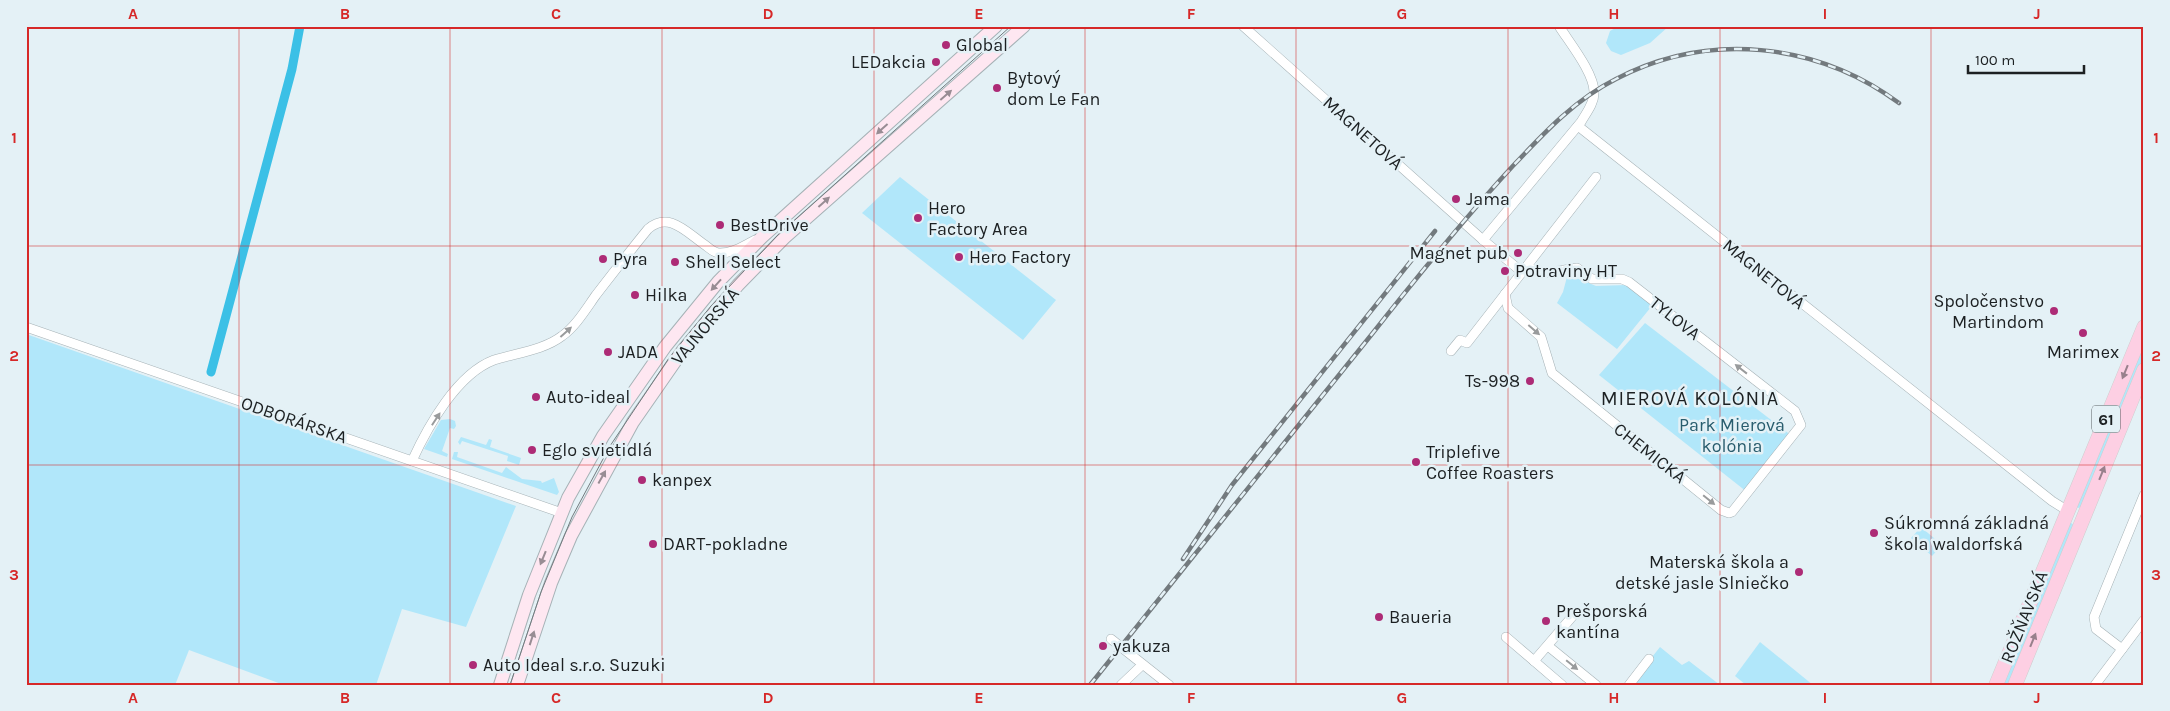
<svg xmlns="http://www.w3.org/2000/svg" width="2170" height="711" viewBox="0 0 2170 711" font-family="Karla,sans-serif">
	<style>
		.green { fill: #b1e7fa }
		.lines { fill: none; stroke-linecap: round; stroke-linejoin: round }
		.canal { stroke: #3bc0e6; stroke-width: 9 }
		.minor-casing { stroke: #a6b2b6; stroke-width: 10 }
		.secondary-casing { stroke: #a6b2b6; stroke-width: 14 }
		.primary-casing { stroke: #cdcece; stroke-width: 15 }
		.minor { stroke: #fff; stroke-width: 9 }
		.secondary { stroke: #fee7f1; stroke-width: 12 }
		.primary { stroke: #fdcfe3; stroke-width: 14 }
		.tram { stroke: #737a7e; stroke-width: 1 }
		.rail-casing { stroke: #737a7e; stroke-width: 4.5 }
		.rail { stroke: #e4f1f6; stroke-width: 2.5; stroke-dasharray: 8; stroke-linecap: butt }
		.oneway { fill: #988d94 }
		.oneway2 { fill: #999b9c }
		.oneway3 { fill: #98808c }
		.grid { fill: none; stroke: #d62828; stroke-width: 1; stroke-opacity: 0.55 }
		.poi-dot { fill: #ad2b76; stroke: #e4f1f6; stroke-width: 2 }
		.labels { text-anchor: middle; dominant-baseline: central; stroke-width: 5; stroke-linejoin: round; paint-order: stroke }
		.shield { fill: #e4f1f6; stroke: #585f62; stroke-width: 1 }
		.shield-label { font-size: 16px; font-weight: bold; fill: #1c2022 }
		.poi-label { font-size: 18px; fill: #1c2022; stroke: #e4f1f6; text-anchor: start }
		.street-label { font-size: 18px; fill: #1c2022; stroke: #e4f1f6 }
		.park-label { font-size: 18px; fill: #295d6e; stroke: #e4f1f6 }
		.quarter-label { font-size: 20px; letter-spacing: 1px; fill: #1c2022; stroke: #e4f1f6 }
		.neatline { fill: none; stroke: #d62828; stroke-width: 2 }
		.grid-label { font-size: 16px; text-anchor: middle; font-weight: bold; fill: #d62828 }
	</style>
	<rect width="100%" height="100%" fill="#e4f1f6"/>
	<!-- green -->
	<g class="green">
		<path d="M1619 26H1669L1650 43 1621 55 1611 51 1606 43 1610 31Z"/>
		<path d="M900 177 1056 300 1023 340 862 213Z"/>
		<path d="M1574 275 1579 279 1596 286 1627 285 1651 302V307L1617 349 1557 303 1563 292 1567 277Z"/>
		<path d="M1645 323 1792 436 1747 492 1599 375Z"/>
		<path d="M26 334 516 506 466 627 402 609 376 685H284L189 650 175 685H26Z"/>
		<path d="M2141 350H2144V359L2084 506 2078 508 2076 506Z"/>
		<path d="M450 419 455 421 456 426 454 429 450 428 442 451 448 454 447 457 424 449 441 420Z"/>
		<path d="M461 437 486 445 489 439 492 440 490 447 521 458 519 465 507 461 508 456 462 441 460 445 458 442Z"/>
		<path d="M454 452H458L457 457 502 473 506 467 522 479 541 481 542 483 554 478 559 492 557 495 452 459Z"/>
		<path d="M2070 522 2075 526 2011 685H2001Z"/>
		<path d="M1921 527 1942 545 1932 556 1911 538Z"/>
		<path d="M1760 642 1813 685H1746L1735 676Z"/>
		<path d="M1660 647 1682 665 1689 661 1720 685H1633L1641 671Z"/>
	</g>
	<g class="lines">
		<!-- canal -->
		<path class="canal" d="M211 372 292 69 300 26"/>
		<!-- minor casing -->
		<g class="minor-casing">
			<g id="minor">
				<path d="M1243 26 1483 240 1522 272"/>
				<path d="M1578 126 2052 501 2068 511"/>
				<path d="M1483 240 1581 122C1586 113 1594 104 1594 93 1595 74 1569 42 1559 26"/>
				<path d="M1505 294 1508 308 1541 337 1552 373 1721 510 1729 513 1732 512 1801 425 1795 411 1629 282 1622 279H1592L1577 268 1545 273 1526 267"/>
				<path d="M26 327 562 513"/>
				<path d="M1451 351 1460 340 1467 343 1596 177"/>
				<path d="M412 461C428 426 457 374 494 360 516 353 544 350 562 336 576 326 586 309 596 295 613 273 630 251 648 229 669 211 686 232 705 245 709 248 713 252 718 253 732 254 743 246 755 240"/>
				<path d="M1506 637 1562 685"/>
				<path d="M1111 639 1169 685"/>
				<path d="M1548 646 1596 685"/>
				<path d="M2122 649 2096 629 2094 617 2144 495"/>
				<path d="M1534 661 1577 611"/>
				<path d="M1121 685 1142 665"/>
				<path d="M1629 685 1649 659"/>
				<path d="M2095 685 2144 620"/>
			</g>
		</g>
		<!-- secondary casing -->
		<g class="secondary-casing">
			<g id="secondary">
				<path d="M500 685 529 595 568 498 603 436 665 347 718 282 762 237 996 26"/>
				<path d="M517 685 551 583 571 536 633 422 683 350 738 285 784 238 1024 26"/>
			</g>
		</g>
		<!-- primary casing -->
		<g class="primary-casing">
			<g id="primary">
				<path d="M1996 685 2144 327"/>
				<path d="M2015 685 2144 370"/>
			</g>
		</g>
		<!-- minor -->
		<use href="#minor" class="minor"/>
		<!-- secondary -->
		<use href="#secondary" class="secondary"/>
		<!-- primary -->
		<use href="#primary" class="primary"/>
		<!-- tram -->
		<path class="tram" d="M510 685 541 592 572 517 610 446 669 358 711 306 777 236 1011 26"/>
		<!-- rail casing -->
		<g class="rail-casing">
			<g id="rail">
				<path d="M1183 559 1232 485 1435 231"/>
				<path d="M1090 685C1184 567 1278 451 1372 334 1417 277 1462 221 1511 168 1543 134 1574 100 1616 79 1708 31 1816 42 1899 103"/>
			</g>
		</g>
		<!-- rail -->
		<use href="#rail" class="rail"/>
	</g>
	<!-- one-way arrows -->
	<defs><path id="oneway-solid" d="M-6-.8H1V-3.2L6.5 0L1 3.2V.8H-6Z" transform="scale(1.25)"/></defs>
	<g class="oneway">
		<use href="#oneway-solid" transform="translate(946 95) rotate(-41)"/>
		<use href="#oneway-solid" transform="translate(882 129) rotate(138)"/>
		<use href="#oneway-solid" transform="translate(824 202) rotate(-42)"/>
		<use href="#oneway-solid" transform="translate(716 285) rotate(132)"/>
		<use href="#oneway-solid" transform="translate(602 477) rotate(-61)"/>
		<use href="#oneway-solid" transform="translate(543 558) rotate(112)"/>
		<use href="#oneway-solid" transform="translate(532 638) rotate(-72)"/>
	</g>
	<g class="oneway2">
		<use href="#oneway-solid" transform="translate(1534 330) rotate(41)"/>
		<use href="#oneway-solid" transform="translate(566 332) rotate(-42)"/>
		<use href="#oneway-solid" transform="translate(1741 369) rotate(-142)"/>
		<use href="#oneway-solid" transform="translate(436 419) rotate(-57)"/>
		<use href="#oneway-solid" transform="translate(1709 500) rotate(39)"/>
		<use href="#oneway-solid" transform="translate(1572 665) rotate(39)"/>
	</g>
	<g class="oneway3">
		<use href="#oneway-solid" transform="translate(2125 372) rotate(112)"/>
		<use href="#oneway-solid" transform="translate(2102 473) rotate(-68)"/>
		<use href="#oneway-solid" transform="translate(2033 640) rotate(-68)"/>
	</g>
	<!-- grid -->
	<path class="grid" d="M239 26V685M450 26V685M662 26V685M874 26V685M1085 26V685M1296 26V685M1508 26V685M1720 26V685M1931 26V685M26 246H2144M26 465H2144"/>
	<!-- markers -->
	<g class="poi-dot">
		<circle cx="946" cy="45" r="5"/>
		<circle cx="936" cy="62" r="5"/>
		<circle cx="997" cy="88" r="5"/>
		<circle cx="1456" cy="199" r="5"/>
		<circle cx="918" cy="218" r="5"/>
		<circle cx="720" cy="225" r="5"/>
		<circle cx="1518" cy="253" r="5"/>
		<circle cx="959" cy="257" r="5"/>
		<circle cx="603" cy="259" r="5"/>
		<circle cx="675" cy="262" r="5"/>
		<circle cx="1505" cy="271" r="5"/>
		<circle cx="635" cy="295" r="5"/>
		<circle cx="2054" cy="311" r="5"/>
		<circle cx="2083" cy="333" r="5"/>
		<circle cx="608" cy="352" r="5"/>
		<circle cx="1530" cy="381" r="5"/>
		<circle cx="536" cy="397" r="5"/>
		<circle cx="532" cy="450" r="5"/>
		<circle cx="1416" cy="462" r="5"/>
		<circle cx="642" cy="480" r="5"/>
		<circle cx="1874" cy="533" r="5"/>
		<circle cx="653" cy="544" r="5"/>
		<circle cx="1799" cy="572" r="5"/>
		<circle cx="1379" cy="617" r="5"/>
		<circle cx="1546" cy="621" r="5"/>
		<circle cx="1103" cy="646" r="5"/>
		<circle cx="473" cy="665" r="5"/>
	</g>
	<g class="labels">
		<!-- shield labels -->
		<rect class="shield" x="2092" y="405.5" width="28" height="27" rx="4"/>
		<g class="shield-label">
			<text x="2106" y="419">61</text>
		</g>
		<!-- poi labels -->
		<g class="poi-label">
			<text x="956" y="45">Global</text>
			<text x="926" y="62" text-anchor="end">LEDakcia</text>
			<text x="1007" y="78">Bytový<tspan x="1007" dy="21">dom Le Fan</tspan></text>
			<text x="1466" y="199">Jama</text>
			<text x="928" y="208">Hero<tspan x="928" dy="21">Factory Area</tspan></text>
			<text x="730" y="225">BestDrive</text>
			<text x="1508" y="253" text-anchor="end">Magnet pub</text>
			<text x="969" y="257">Hero Factory</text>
			<text x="613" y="259">Pyra</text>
			<text x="685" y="262">Shell Select</text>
			<text x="1515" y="271">Potraviny HT</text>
			<text x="645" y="295">Hilka</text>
			<text x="2044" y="301" text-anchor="end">Spoločenstvo<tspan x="2044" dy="21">Martindom</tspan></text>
			<text x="618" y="352">JADA</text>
			<text x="2083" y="352" text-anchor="middle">Marimex</text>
			<text x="1520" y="381" text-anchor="end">Ts-998</text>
			<text x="546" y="397">Auto-ideal</text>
			<text x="542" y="450">Eglo svietidlá</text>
			<text x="1426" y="452">Triplefive<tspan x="1426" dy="21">Coffee Roasters</tspan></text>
			<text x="652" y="480">kanpex</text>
			<text x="1884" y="523">Súkromná základná<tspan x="1884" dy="21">škola waldorfská</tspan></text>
			<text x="663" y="544">DART-pokladne</text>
			<text x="1789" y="562" text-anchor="end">Materská škola a<tspan x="1789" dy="21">detské jasle Slniečko</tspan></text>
			<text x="1556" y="611">Prešporská<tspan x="1556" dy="21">kantína</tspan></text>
			<text x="1389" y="617">Baueria</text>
			<text x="1113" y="646">yakuza</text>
			<text x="483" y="665">Auto Ideal s.r.o. Suzuki</text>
		</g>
		<!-- street labels -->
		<g class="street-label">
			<text transform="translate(1363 133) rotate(42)">MAGNETOVÁ</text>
			<text transform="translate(1764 274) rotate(39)">MAGNETOVÁ</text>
			<text transform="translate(1675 318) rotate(38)">TYLOVA</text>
			<text transform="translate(705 326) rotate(-50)">VAJNORSKÁ</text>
			<text transform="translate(294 420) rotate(19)">ODBORÁRSKA</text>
			<text transform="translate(1650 453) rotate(38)">CHEMICKÁ</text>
			<text transform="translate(2024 617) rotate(-68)">ROŽŇAVSKÁ</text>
		</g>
		<!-- park labels -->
		<g class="park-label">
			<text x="1732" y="425">Park Mierová<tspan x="1732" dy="21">kolónia</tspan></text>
		</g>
		<!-- quarter labels -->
		<g class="quarter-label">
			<text x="1690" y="398">MIEROVÁ KOLÓNIA</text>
		</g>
	</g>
	<!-- border -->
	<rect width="2170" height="711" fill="none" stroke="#e4f1f6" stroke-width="55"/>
	<!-- scale -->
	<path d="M1968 65v8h116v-8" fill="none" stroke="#1c2022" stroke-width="2.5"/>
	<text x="1975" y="65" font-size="15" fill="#1c2022" stroke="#e4f1f6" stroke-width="4" paint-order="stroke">100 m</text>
	<rect x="28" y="28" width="2114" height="656" class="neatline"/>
	<g class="grid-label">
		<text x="133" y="19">A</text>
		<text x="345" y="19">B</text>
		<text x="556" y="19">C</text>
		<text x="768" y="19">D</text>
		<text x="979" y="19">E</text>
		<text x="1191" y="19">F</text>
		<text x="1402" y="19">G</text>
		<text x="1614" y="19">H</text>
		<text x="1825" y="19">I</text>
		<text x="2037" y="19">J</text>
		<text x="14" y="143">1</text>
		<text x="2156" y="143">1</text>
		<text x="14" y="361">2</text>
		<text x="2156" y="361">2</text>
		<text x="14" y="580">3</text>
		<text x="2156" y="580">3</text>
		<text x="133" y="703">A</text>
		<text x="345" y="703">B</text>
		<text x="556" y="703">C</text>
		<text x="768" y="703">D</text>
		<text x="979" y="703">E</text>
		<text x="1191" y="703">F</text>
		<text x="1402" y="703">G</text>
		<text x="1614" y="703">H</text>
		<text x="1825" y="703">I</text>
		<text x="2037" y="703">J</text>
	</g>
</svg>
